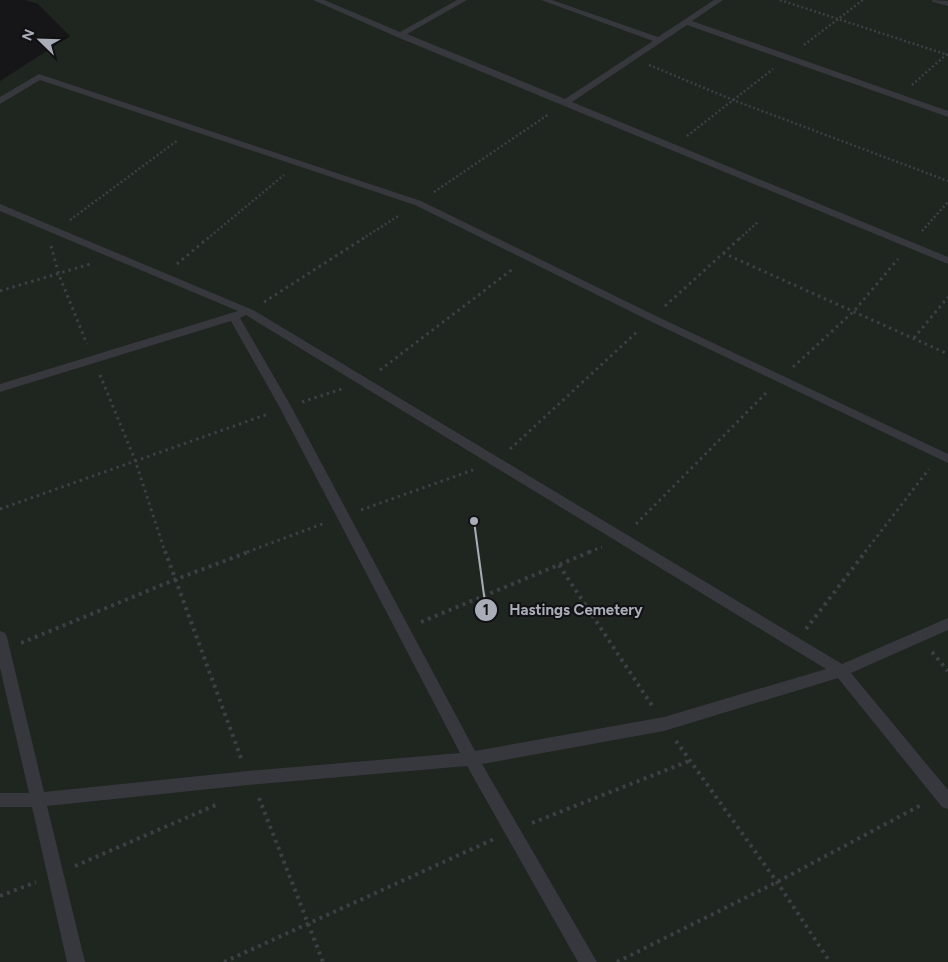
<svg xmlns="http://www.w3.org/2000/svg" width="948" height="962" viewBox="0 0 948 962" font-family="Figtree,sans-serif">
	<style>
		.green { fill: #1e261f }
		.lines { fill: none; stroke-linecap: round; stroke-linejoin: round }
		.path-far2 { stroke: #3d3f44; stroke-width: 2.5; stroke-dasharray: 2 2.5; stroke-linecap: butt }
		.path-far1 { stroke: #3d3f44; stroke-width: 3; stroke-dasharray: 2.5 4; stroke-linecap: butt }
		.path { stroke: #3d3f44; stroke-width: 4; stroke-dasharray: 3 4.5; stroke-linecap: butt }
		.service { fill: #37383d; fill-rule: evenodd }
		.leader { fill: none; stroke: #a8adb8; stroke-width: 2 }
		.callout-dot { fill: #a8adb8; stroke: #111113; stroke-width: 2 }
		.mark-label { font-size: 15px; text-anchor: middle; font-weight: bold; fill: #111 }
		.callout-label { font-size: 15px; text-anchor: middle; font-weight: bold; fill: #a8adb8; stroke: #111113; stroke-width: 4; stroke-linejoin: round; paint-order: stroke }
	</style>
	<rect width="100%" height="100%" fill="#161618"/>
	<!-- green -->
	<path class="green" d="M25 0H948V962H0V81L70 36 38 4Z"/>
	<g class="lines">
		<!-- path-far2 -->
		<g class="path-far2">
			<path d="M780 0 948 55"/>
			<path d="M804 45 863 0"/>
			<path d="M649 65 733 100 948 181"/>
			<path d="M912 85 947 54"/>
			<path d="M687 136 773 69"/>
			<path d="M434 192 549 114"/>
			<path d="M70 220 178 140"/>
			<path d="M922 231 948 202"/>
			<path d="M207 239 284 175"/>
			<path d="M362 239 400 215"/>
			<path d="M739 239 759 221"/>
		</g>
		<!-- path-far1 -->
		<g class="path-far1">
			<path d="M51 246 59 275 87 344"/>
			<path d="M723 253 948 354"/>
			<path d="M177 264 208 238"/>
			<path d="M0 291 90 264"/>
			<path d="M264 302 364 238"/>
			<path d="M665 306 740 238"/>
			<path d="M914 338 948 297"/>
			<path d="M793 367 854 311 898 259"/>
			<path d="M380 370 514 268"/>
			<path d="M100 375 135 460 165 552"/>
			<path d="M302 402 342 389"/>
			<path d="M510 449 638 331"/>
			<path d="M0 509 268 414"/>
			<path d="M361 510 473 470"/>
			<path d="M636 524 767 392"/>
			<path d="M247 552 325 523"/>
			<path d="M589 552 602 547"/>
			<path d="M865 552 929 469"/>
		</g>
		<!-- path -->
		<g class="path">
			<path d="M165 551 241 758"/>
			<path d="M559 565 653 707"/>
			<path d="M421 622 592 551"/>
			<path d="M806 629 866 551"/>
			<path d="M21 643 174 580 251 551"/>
			<path d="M932 652 948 671"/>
			<path d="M676 741 777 882 830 962"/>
			<path d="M259 798 323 962"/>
			<path d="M532 823 689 761"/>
			<path d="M75 866 218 804"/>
			<path d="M0 896 36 882"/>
			<path d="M224 962 494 839"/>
			<path d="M617 962 777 882 923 804"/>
		</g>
		<!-- service -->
		<g class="service">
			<path d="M313 0H324L400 32 457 0H467L407 34 565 99 653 41 541 0H552L658 37 714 0H723L692 21 948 111V117L687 25 572 102 948 257V264L397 37Z"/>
			<path d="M932 0 948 1V6L933 2Z"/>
			<path d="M39 74 421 201 656 316 948 454V463L648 320 415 205 40 80 0 104V97Z"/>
			<path d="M0 204 253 310 842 664 948 618V630L851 673 948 790V809L942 807 838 678 664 731 482 764 597 962H578L467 766 248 785 47 806 85 962H67L32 807H0V793H29L0 668V631L5 633 7 637 44 792 248 771 460 753 280 408 231 321 0 392V384L238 311 0 211ZM246 315 826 669 664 717 475 751 292 408 240 318Z"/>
		</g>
	</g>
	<!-- callouts -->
	<path class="leader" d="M474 521L486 610"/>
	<g class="callout-dot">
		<circle cx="474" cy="521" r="5"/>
		<circle cx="486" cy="610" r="12"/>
	</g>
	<g class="mark-label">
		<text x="486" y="615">1</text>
	</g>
	<g class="callout-label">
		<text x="576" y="615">Hastings Cemetery</text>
	</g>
	<!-- north arrow -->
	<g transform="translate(40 40) rotate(293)" stroke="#111113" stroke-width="4" paint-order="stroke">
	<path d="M0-4L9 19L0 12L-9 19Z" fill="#a8adb8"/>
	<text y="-8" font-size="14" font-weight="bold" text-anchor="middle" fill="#a8adb8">N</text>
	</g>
</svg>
